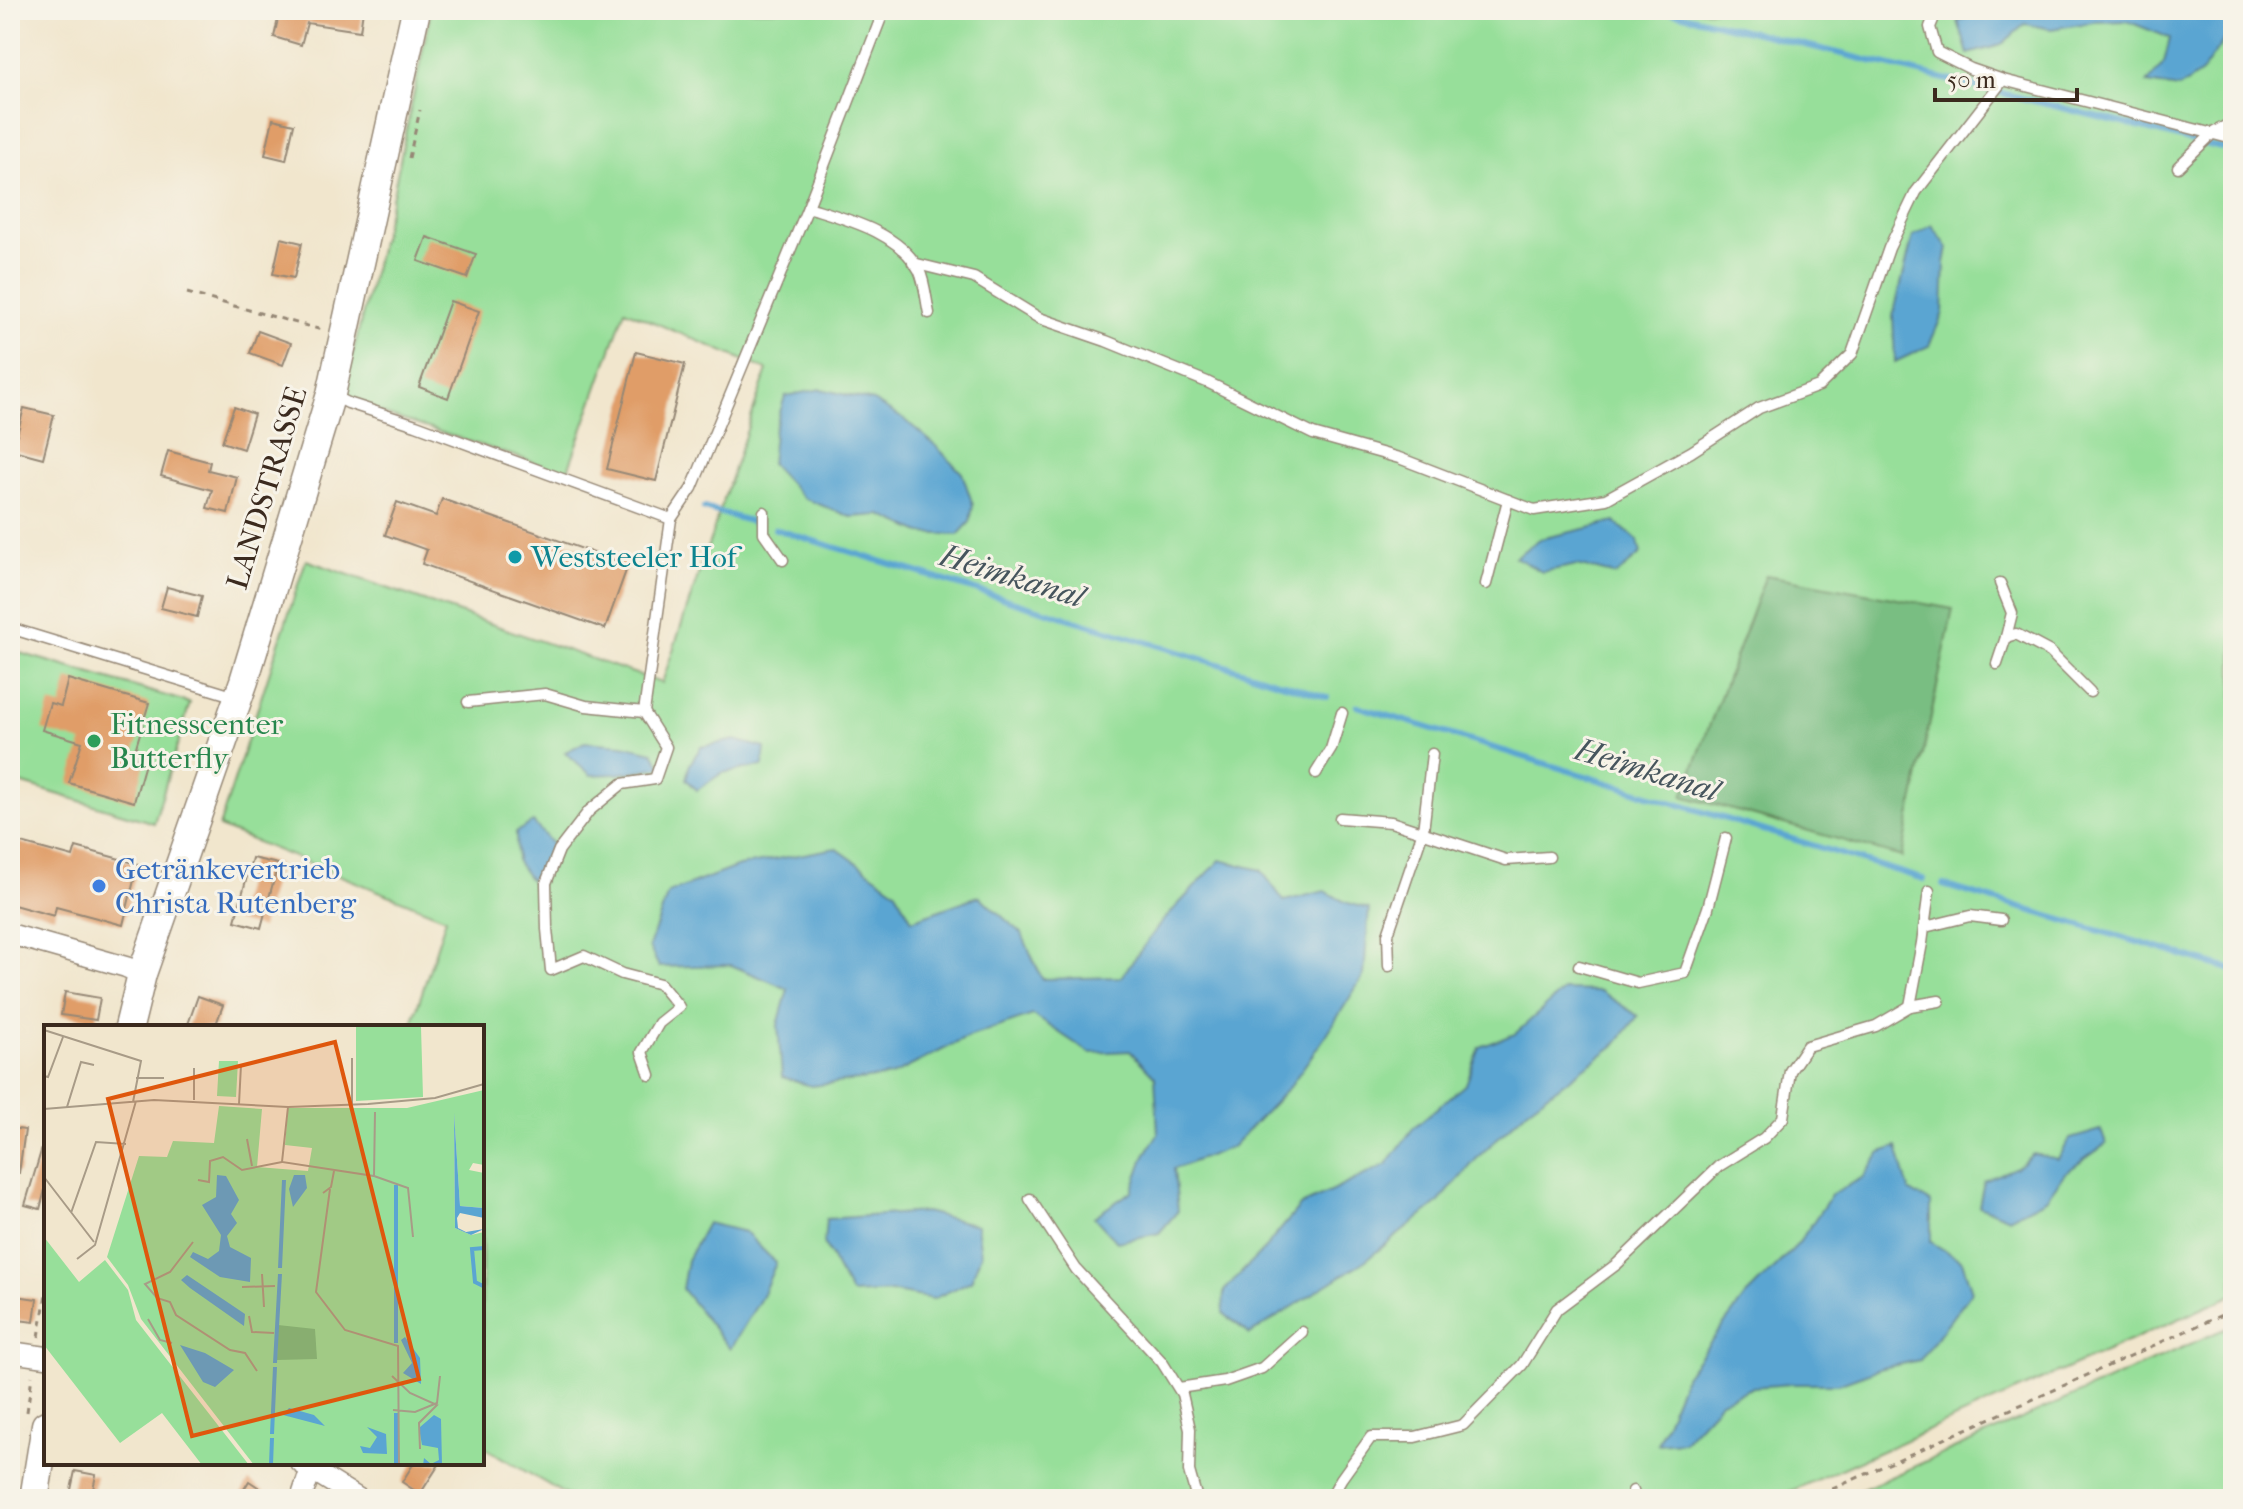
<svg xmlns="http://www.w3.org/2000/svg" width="2243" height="1509" viewBox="0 0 2243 1509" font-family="'IM FELL French Canon',serif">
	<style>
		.green { fill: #97df9a; stroke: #69845c; stroke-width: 2 }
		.forest { fill: #79be82; stroke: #5a7450; stroke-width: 2 }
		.water { fill: #5aa5d2; stroke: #4a6878; stroke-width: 2 }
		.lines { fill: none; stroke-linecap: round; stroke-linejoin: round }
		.stream { stroke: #5aa5d2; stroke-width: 6 }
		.building { fill: #e09d68 }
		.lane-casing { stroke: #968876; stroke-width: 13 }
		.street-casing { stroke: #968876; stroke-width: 23 }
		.secondary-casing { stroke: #968876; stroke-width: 31 }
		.path { stroke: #968876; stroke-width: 3; stroke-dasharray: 6 6; stroke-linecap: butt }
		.lane { stroke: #fff; stroke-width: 10 }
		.street { stroke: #fff; stroke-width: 20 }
		.secondary { stroke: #fff; stroke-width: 28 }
		.culture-dot { fill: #0f9aa8; stroke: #f7f3e8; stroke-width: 3 }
		.leisure-dot { fill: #2e9e5b; stroke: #f7f3e8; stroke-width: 3 }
		.shop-dot { fill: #3f7fe0; stroke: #f7f3e8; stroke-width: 3 }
		.labels { text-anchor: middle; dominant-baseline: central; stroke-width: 6; stroke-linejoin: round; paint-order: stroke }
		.street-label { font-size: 30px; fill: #3b2a1e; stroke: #f7f3e8 }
		.culture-label { font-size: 30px; fill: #0d838f; stroke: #f7f3e8; text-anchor: start }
		.leisure-label { font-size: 30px; fill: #27864d; stroke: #f7f3e8; text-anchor: start }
		.shop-label { font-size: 30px; fill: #366cbe; stroke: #f7f3e8; text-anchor: start }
		.water-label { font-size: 32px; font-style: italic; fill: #46555d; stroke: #f7f3e8 }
		.inset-river { fill: none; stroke: #5aa5d2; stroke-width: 4 }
		.inset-road { fill: none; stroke: #a89b87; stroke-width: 2 }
		.view { fill: #df570d; fill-opacity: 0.15; stroke: #df570d; stroke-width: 4 }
		.inset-edge { fill: none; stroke: #3b2a1e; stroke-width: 4 }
	</style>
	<rect width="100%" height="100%" fill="#f7f3e8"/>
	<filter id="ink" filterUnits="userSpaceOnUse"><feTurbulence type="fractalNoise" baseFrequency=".0125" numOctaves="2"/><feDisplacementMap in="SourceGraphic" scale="16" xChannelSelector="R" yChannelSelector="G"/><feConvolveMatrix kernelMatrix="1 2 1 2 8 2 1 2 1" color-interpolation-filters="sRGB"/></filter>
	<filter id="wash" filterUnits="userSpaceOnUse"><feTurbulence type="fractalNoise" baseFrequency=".006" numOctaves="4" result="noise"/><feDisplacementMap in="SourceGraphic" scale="32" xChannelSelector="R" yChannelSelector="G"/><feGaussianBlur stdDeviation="1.8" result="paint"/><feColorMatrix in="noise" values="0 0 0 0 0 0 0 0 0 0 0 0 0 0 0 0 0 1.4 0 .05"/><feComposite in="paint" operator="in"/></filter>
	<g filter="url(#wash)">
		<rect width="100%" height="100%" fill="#f1e6cd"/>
		<!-- green -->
		<g class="green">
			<path d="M431 10H2233V1295L1773 1499H573L482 1446V1027H411L446 918 219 827 306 560 662 683 767 370 625 310 567 473 341 400 393 194Z"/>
			<path d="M10 650 190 703 154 823 10 780Z"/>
			<path d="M2233 1325V1499H1841Z"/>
		</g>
		<!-- forest -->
		<path class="forest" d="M1766 575 1953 609 1902 857 1683 796Z"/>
		<!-- water -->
		<g class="water">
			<path d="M1985 10H2233V32L2224 40 2201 73 2179 88 2147 83 2164 63 2170 38 2127 21 2093 22 2051 29 2025 24 2001 45 1968 54 1958 21Z"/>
			<path d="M1932 225 1948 248 1945 263 1943 313 1929 346 1895 362 1893 316 1913 236Z"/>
			<path d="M821 389 873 401 905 420 934 444 962 473 973 505 970 522 958 535 921 533 881 515 851 517 803 498 771 464 774 432 785 396Z"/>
			<path d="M1615 522 1638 541 1641 554 1616 575 1577 565 1542 572 1515 557 1540 539Z"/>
			<path d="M735 740 765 748 763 766 722 773 697 790 686 779 690 764 701 747Z"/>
			<path d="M585 742 623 745 653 752 662 767 617 774 591 775 565 752Z"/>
			<path d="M533 822 553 845 544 870 530 880 517 862 516 832Z"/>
			<path d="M836 848 895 890 912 920 979 896 1022 934 1042 979 1121 977 1161 923 1220 860 1261 870 1284 901 1325 891 1345 902 1369 909 1364 975 1327 1034 1290 1086 1232 1147 1174 1169 1178 1211 1159 1233 1117 1242 1094 1217 1132 1191 1145 1155 1158 1134 1155 1077 1130 1051 1090 1053 1033 1015 968 1037 891 1076 811 1086 782 1077 778 1025 788 989 731 965 659 967 649 947 668 893 739 866Z"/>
			<path d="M1564 990 1600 991 1638 1016 1614 1046 1528 1109 1479 1156 1437 1204 1366 1260 1250 1334 1223 1313 1224 1291 1266 1247 1301 1205 1332 1191 1387 1164 1414 1127 1466 1084 1480 1047 1515 1034Z"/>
			<path d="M2101 1130 2106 1144 2065 1173 2046 1199 2009 1218 1979 1206 1984 1181 2017 1167 2033 1154 2058 1159 2070 1139Z"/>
			<path d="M1897 1147 1909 1190 1931 1203V1242L1962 1261 1972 1291 1920 1360 1882 1368 1838 1384H1791L1753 1387 1721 1401 1683 1442 1657 1444 1685 1376 1745 1297 1798 1244 1832 1194 1864 1177 1881 1152Z"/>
			<path d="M925 1212 977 1225 981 1254 971 1281 933 1299 895 1292 851 1294 824 1244 826 1219Z"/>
			<path d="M707 1223 745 1232 776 1263 761 1298 730 1349 682 1289 687 1260Z"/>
		</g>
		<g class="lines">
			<!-- stream -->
			<g class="stream">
				<path d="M1663 10 2103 118 2233 151"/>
				<path d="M704 508 756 523"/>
				<path d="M775 529 1327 697"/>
				<path d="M1357 706 1923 879"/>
				<path d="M1943 885 2233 970"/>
			</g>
		</g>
		<g id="blocks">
			<!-- building -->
			<g class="building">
				<path d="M280 10H363L360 31 307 23 301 45 274 37Z"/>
				<path d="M273 119 294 124 286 160 265 155Z"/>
				<path d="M427 237 476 254 467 278 418 261Z"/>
				<path d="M281 238 302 243 294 278 273 274Z"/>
				<path d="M450 301 479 311 448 398 419 387Z"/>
				<path d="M258 331 291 343 283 365 250 353Z"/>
				<path d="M636 352 685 364 656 481 607 469Z"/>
				<path d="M234 407 254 414 243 449 222 442Z"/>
				<path d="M24 408 54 415 43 458 13 450Z"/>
				<path d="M168 451 210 462 208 470 237 477 228 513 207 508 212 490 161 476Z"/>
				<path d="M442 499 628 565 605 629 422 564 427 550 385 535 397 502 436 516Z"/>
				<path d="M167 587 202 596 197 617 161 608Z"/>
				<path d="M68 679 149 703 133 757 146 760 134 802 69 783 82 742 42 730 50 703 61 706Z"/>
				<path d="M10 840 73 857 76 847 138 864 123 925 56 907 54 916 10 904Z"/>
				<path d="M252 858 278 864 261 928 235 921Z"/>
				<path d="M65 992 100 998 96 1020 61 1015Z"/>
				<path d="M198 996 223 1005 215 1027H187Z"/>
				<path d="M10 1128 25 1130 19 1173H10Z"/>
				<path d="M42 1148H46V1186L40 1209 25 1205Z"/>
				<path d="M10 1295 37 1299 34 1322 10 1319Z"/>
				<path d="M414 1463H440L420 1494 402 1482Z"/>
				<path d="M75 1471 96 1475 91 1499H69Z"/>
				<path d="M249 1481 276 1499H238Z"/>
			</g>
		</g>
	</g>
	<g filter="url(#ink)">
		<use href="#blocks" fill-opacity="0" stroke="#968876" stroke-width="2"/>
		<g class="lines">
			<!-- lane casing -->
			<g class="lane-casing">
				<g id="lane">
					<path d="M1937 10 1930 27 1937 52 1971 69 2003 80"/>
					<path d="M2178 167 2213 133 2233 122"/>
					<path d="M808 207C846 219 899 232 919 270 925 282 926 300 929 313"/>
					<path d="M913 263 974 278 1039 318 1106 341 1207 382 1313 434 1399 458 1534 510 1606 499 1691 452 1759 408 1819 386 1852 354 1889 248 1916 192 2003 80 2233 139"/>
					<path d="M332 395 348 403 416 425 671 519 692 488 808 207 884 10"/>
					<path d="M764 512V533L783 560"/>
					<path d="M2000 583 2012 613 2006 637"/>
					<path d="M1486 584 1508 500"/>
					<path d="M10 628 236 697"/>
					<path d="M1997 664 2006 637 2016 634 2050 652 2090 692"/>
					<path d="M468 702 545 694 586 706 644 712"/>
					<path d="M1316 773 1331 749 1342 713"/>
					<path d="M1340 818 1391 822 1506 860 1549 857"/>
					<path d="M1925 927 1970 916 2001 920"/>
					<path d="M1389 966 1388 934 1423 831 1432 754"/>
					<path d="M1579 966 1638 983 1685 973 1708 908 1726 838"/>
					<path d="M1910 1006 1922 943 1929 891"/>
					<path d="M650 1075 642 1052 659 1023 679 1007 660 984 622 974 584 956 551 970 547 929 546 883 559 850 589 811 622 784 655 779 666 747 644 712 671 519"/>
					<path d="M1030 1199 1076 1269 1162 1362 1182 1394 1190 1429 1189 1471 1197 1499"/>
					<path d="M1179 1388 1225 1381 1262 1368 1302 1332"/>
					<path d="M1633 1491 1635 1499"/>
					<path d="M1330 1499 1341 1479 1371 1437H1415L1463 1425 1522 1365 1557 1309 1617 1264 1719 1166 1764 1138 1783 1118 1790 1071 1807 1046 1876 1026 1910 1006 1939 1001"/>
				</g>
			</g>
			<!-- street casing -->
			<g class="street-casing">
				<g id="street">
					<path d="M10 934 126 967 142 974"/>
					<path d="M10 1352 46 1357"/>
					<path d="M301 1463 359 1499"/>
					<path d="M301 1499 311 1469"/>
				</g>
			</g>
			<!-- secondary casing -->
			<g class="secondary-casing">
				<g id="secondary">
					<path d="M129 1027 142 974 244 681 331 394 416 10"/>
					<path d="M34 1499 46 1425"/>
				</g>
			</g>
			<!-- path -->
			<g class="path">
				<path d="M409 158 420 110"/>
				<path d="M187 293 322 330"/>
				<path d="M39 1337 46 1294"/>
				<path d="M27 1412 32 1376"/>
				<path d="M1810 1499 2233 1310"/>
			</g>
			<!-- lane -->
			<use href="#lane" class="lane"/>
			<!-- street -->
			<use href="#street" class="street"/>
			<!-- secondary -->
			<use href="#secondary" class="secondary"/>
		</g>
	</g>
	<!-- markers -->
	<circle class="culture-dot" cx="515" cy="557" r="8"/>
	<circle class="leisure-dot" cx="94" cy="741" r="8"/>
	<circle class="shop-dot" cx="99" cy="886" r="8"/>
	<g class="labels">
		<!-- street labels -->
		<g class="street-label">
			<text transform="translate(267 488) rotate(-73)">LANDSTRASSE</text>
		</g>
		<!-- culture labels -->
		<g class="culture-label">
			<text x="531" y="557">Weststeeler Hof</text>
		</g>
		<!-- leisure labels -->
		<g class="leisure-label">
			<text x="110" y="724">Fitnesscenter<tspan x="110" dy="34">Butterfly</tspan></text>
		</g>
		<!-- shop labels -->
		<g class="shop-label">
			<text x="115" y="869">Getränkevertrieb<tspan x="115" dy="34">Christa Rutenberg</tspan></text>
		</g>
		<!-- water labels -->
		<g class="water-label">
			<text transform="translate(1012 576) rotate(17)">Heimkanal</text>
			<text transform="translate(1647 770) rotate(17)">Heimkanal</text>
		</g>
	</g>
	<!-- overview -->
	<g transform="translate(44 1025)">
		<rect width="440" height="440" fill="#f1e6cd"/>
		<path d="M312 0H391L377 2 379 72 312 76ZM175 36H194L192 72 173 71ZM440 65V140L429 138 425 145 440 148V183L416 181 410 89 411 203 427 210 440 207V440H210L97 294 84 260 63 232 95 131 123 132 129 116 170 118 175 81 218 84 213 142 264 146 268 123 241 120 244 83H363ZM0 212 35 257 61 235 84 265 92 295 205 440H158L118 388 76 418 0 320Z" fill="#97df9a"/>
		<path d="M234 300 271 304 273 334 233 335Z" fill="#79be82"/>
		<path d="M410 88 416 181 440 183V193L416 188 413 193 414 203 422 207 440 204 427 210 411 203ZM173 150 182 151 195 175 187 189 193 198 183 211 186 222 207 233 206 257 176 252 146 232 149 227 164 234 175 226 177 210 158 180 172 172ZM250 150H261L263 163 249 182 245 164ZM143 250 201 289 200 301 146 263 137 255ZM361 312 376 333 377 359 359 348 368 338 357 315ZM136 320 161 328 190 345 171 362 159 357ZM245 383 270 390 281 401 239 390ZM390 390 397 394 398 440H379L380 433 387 439 395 435 394 423 378 420 375 403ZM323 402 342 409 343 429 319 428 316 421 326 423 333 412Z" fill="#5aa5d2"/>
		<path class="inset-river" d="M236 243 240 155M439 261 431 257 428 224 440 223M352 318V160M231 338 236 249M352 388V440M228 409 231 342M227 440 228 413"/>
		<path class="inset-road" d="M0 5 97 36 89 77M308 33V80M0 51 4 52 19 12M92 53H120M150 75V43M195 79 197 40M23 82 37 37 50 40M244 82 238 137 330 151 331 87M0 84 110 75 244 82 324 79 391 73 440 59M203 114 208 141M330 151 364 163 369 212M0 152 50 217M154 155 165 157 166 136 179 132 198 145 238 137M286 164 272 267 301 305 354 321 355 440M279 168 287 162 290 146M27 188 52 117 82 119M149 217 126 247 101 259 113 273 126 277 132 290 186 325 201 328 213 346M33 234 51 220 92 76M218 249 220 282M198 262 231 261M205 291 208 307 230 308M104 294 116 315 128 318M348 351 366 368 393 380 375 398 376 424M349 385 371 387 393 378 396 351"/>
		<path class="view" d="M291 17 375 354 148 411 64 74Z"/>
		<rect width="440" height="440" class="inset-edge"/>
	</g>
	<!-- margin -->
	<rect width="2243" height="1509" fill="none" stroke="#f7f3e8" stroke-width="40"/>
	<!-- scale -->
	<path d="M1935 88v12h142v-12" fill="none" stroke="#3b2a1e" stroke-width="4"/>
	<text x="1947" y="88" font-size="24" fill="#3b2a1e" stroke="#f7f3e8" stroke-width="6" paint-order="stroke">50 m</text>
</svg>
